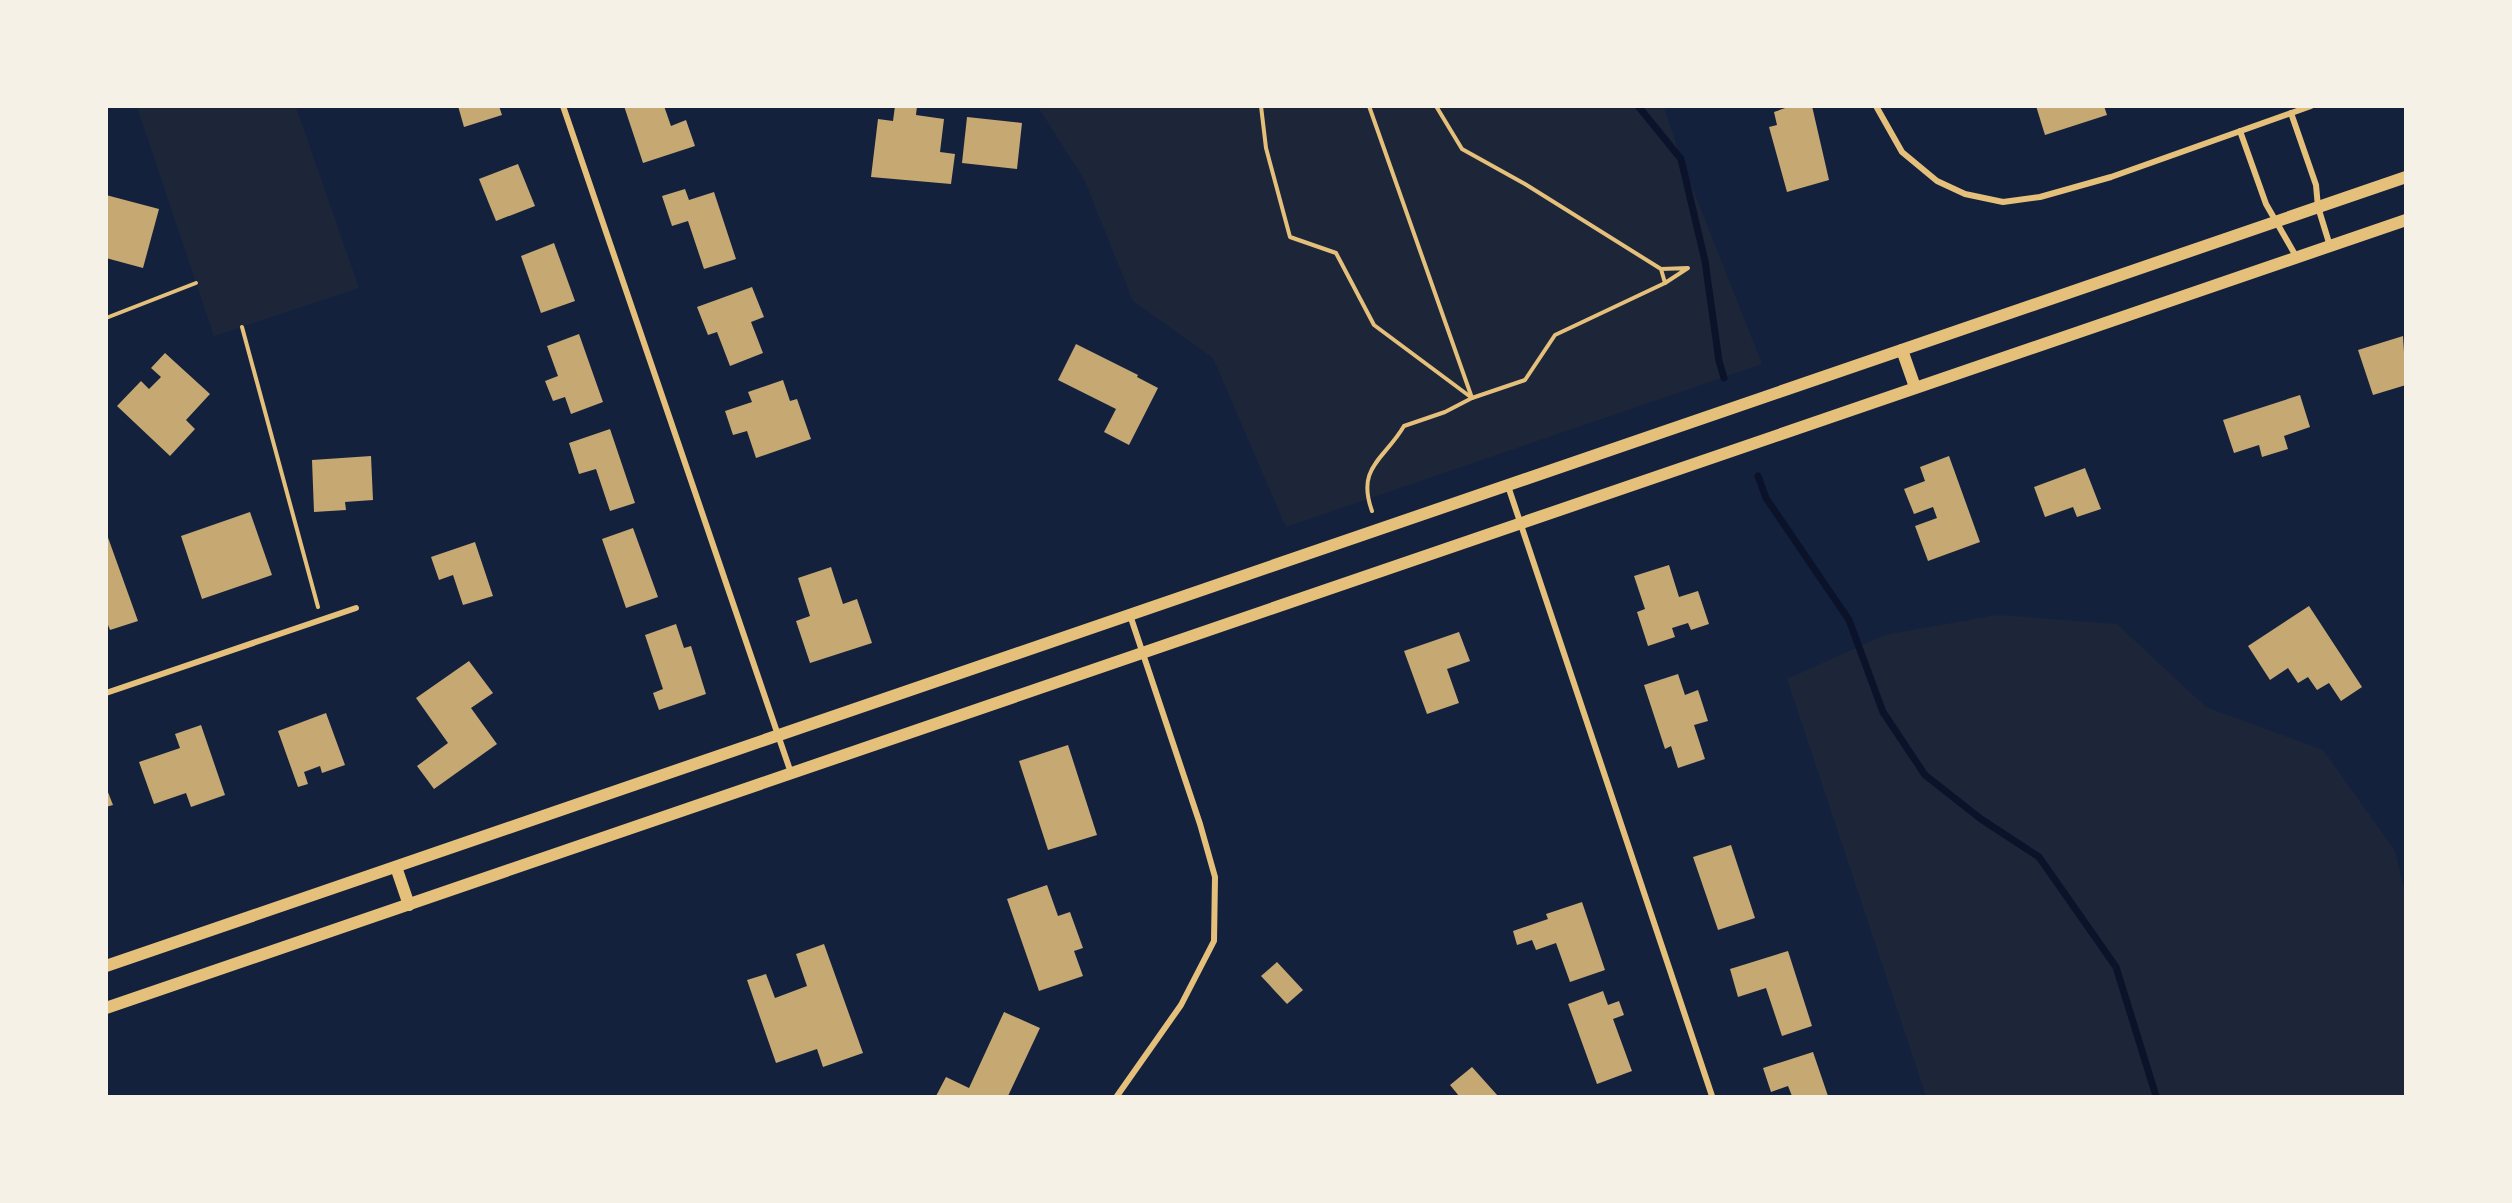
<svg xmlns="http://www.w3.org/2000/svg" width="2512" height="1203" viewBox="0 0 2512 1203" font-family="Montserrat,sans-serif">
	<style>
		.green { fill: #1d2539 }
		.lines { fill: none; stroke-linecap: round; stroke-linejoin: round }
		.stream { stroke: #0b132b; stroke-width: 7 }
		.building { fill: #c6a872 }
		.path { stroke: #e5c07b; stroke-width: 4 }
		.minor { stroke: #e5c07b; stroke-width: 6 }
		.secondary { stroke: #e5c07b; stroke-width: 12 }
	</style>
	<rect width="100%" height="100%" fill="#14213d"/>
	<!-- green -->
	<g class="green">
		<path d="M137 107H296L359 288 214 336Z"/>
		<path d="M1038 107H1664L1681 159 1762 364 1286 527 1213 358 1133 301 1085 181Z"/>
		<path d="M1997 615 2117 624 2206 707 2323 750 2395 851 2405 893V1096H1926L1787 679 1885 635Z"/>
	</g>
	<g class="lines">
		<!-- stream -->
		<g class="stream">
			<path d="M1638 106 1681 159 1705 261 1719 361 1724 378"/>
			<path d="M1758 476 1766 498 1849 620 1883 712 1925 775 1981 819 2039 857 2116 967 2156 1096"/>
		</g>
	</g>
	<!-- building -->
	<g class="building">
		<path d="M458 106H499L502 115 464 127Z"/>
		<path d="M624 106H664L671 126 686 120 695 146 643 163Z"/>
		<path d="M895 106H917L916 115 944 119 940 152 955 154 951 184 871 177 878 119 893 121Z"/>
		<path d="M1791 106H1812L1829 180 1787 192 1769 127 1777 125 1774 112Z"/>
		<path d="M2036 106H2104L2107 115 2045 135Z"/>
		<path d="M967 117 1022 123 1017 169 962 163Z"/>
		<path d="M518 164 535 206 496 221 479 179Z"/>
		<path d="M685 189 689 200 714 192 736 259 704 269 688 221 672 226 662 196Z"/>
		<path d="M106 195 159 209 143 268 106 258Z"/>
		<path d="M554 243 575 301 541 313 521 256Z"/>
		<path d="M752 287 764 317 751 322 763 353 730 366 717 332 708 335 697 307Z"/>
		<path d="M579 334 603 402 571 414 565 397 553 401 545 381 558 376 547 346Z"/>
		<path d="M2403 336 2406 385 2373 395 2358 350Z"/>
		<path d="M1076 344 1138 375 1137 377 1158 388 1129 445 1104 432 1116 409 1058 380Z"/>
		<path d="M165 353 210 394 186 420 195 429 170 456 117 406 141 381 149 389 161 377 151 368Z"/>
		<path d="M783 380 790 401 797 399 811 439 756 458 747 431 733 435 725 411 752 402 748 392Z"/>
		<path d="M2300 395 2310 427 2284 436 2288 449 2262 457 2259 445 2234 453 2223 420Z"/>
		<path d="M610 429 635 503 610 511 596 469 579 474 569 443Z"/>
		<path d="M371 456 373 500 345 502 346 510 314 512 312 460Z"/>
		<path d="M1949 456 1980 542 1928 561 1915 526 1937 518 1933 507 1914 514 1904 489 1925 481 1920 467Z"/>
		<path d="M2085 468 2101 509 2077 517 2073 507 2045 517 2034 487Z"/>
		<path d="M250 512 272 575 202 599 181 536Z"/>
		<path d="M633 528 658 597 626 608 602 539Z"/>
		<path d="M106 532 138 621 110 630 106 620Z"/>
		<path d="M475 542 493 596 463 605 453 575 439 580 431 557Z"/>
		<path d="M1669 565 1679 597 1698 591 1709 624 1691 630 1688 623 1672 628 1675 637 1648 646 1637 612 1645 609 1634 576Z"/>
		<path d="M831 567 843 604 857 599 872 643 810 663 796 621 810 616 798 578Z"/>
		<path d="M2309 606 2362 687 2341 701 2329 683 2317 690 2308 677 2298 683 2288 668 2270 680 2248 646Z"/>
		<path d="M676 624 684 648 691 646 706 694 659 710 653 693 663 689 645 635Z"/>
		<path d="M1459 632 1470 661 1447 669 1459 703 1427 714 1404 651Z"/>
		<path d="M469 661 493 693 471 708 497 744 434 789 417 766 448 743 416 698Z"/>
		<path d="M1678 674 1685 695 1698 690 1708 721 1694 725 1705 759 1678 768 1671 746 1665 749 1644 685Z"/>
		<path d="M326 713 345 765 322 773 320 766 304 772 308 784 298 787 278 731Z"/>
		<path d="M201 725 225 795 191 807 186 793 154 804 139 762 180 748 175 734Z"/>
		<path d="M1068 745 1097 835 1048 850 1019 761Z"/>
		<path d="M106 787 113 805 106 807Z"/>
		<path d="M1731 845 1755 918 1718 930 1693 857Z"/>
		<path d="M1047 885 1058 916 1070 912 1083 948 1074 951 1083 976 1039 991 1007 899Z"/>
		<path d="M1582 902 1605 970 1570 982 1556 943 1536 950 1532 940 1517 945 1513 931 1548 919 1546 914Z"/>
		<path d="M824 944 863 1053 823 1067 817 1049 776 1063 747 980 766 974 775 998 807 986 796 954Z"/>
		<path d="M1788 951 1812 1026 1782 1036 1766 988 1738 997 1730 969Z"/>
		<path d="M1277 962 1303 990 1287 1004 1261 976Z"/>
		<path d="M1603 991 1608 1005 1619 1001 1624 1015 1613 1019 1632 1071 1597 1084 1568 1004Z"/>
		<path d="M1004 1012 1040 1028 1008 1096H936L946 1077 969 1088Z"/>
		<path d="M1813 1052 1828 1096H1792L1788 1086 1771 1092 1763 1068Z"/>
		<path d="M1472 1067 1498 1096H1459L1450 1085Z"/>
	</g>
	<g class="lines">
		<!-- path -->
		<g class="path">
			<path d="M1261 106 1266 148 1290 237 1336 253 1374 325 1472 398 1525 380 1555 335 1665 283"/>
			<path d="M1369 106 1472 398 1445 412 1404 426C1384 460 1356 467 1372 511"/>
			<path d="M1436 106 1462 149 1525 184 1661 269 1688 268 1665 283 1661 269"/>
			<path d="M106 318 196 283"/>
			<path d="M242 327 318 607"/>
		</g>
		<!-- minor -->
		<g class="minor">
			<path d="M563 106 791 773"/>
			<path d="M1876 106 1902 152 1937 181 1965 194 2003 202 2040 197 2111 177 2311 106"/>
			<path d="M2291 113 2316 185 2318 207 2330 246"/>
			<path d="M2240 131 2266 204 2297 258"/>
			<path d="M1508 486 1712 1096"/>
			<path d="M106 693 356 608"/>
			<path d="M1117 1096 1181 1005 1214 941 1215 877 1200 824 1130 615"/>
		</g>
		<!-- secondary -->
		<g class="secondary">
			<path d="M1902 350 1915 387"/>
			<path d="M396 867 409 905"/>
			<path d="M106 966 2406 177"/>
			<path d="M106 1008 2406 220"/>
		</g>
	</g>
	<!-- border -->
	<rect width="2512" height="1203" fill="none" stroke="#f6f1e7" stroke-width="216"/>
</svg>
